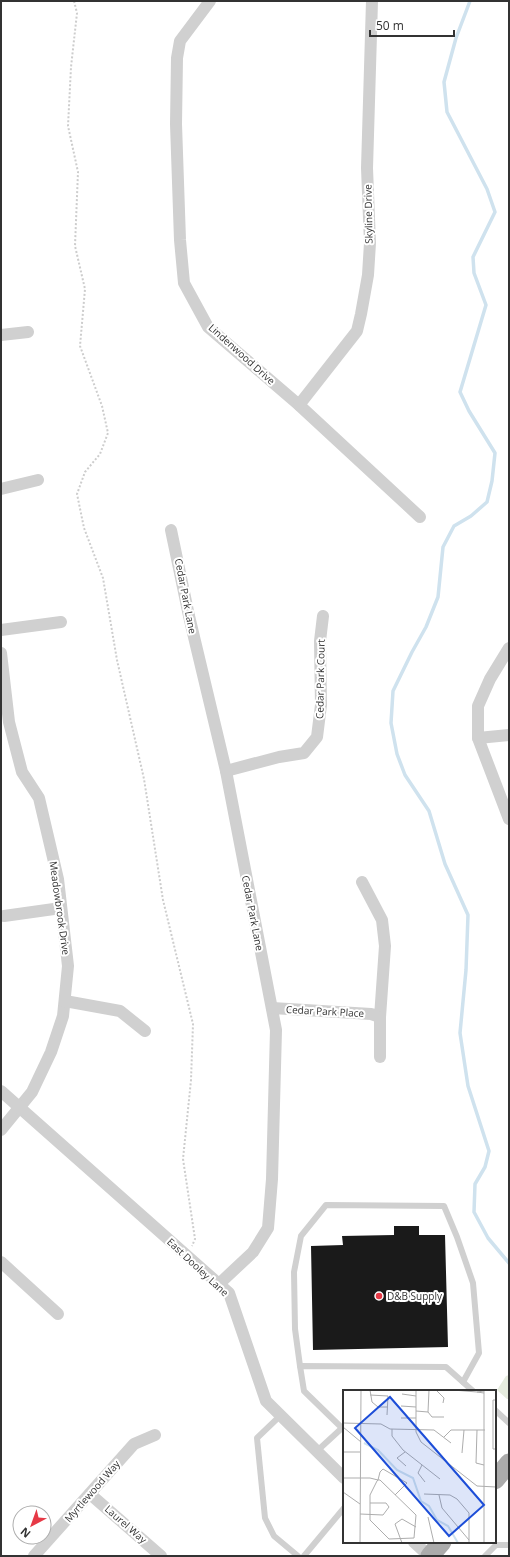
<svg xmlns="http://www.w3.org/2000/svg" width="510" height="1557" viewBox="0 0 510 1557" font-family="'Open Sans',sans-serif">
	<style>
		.green { fill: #e6ecdf }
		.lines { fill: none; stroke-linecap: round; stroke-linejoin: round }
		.stream { stroke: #cfe2ee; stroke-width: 3.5 }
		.building { fill: #1a1a1a }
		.path { stroke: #cdcdcd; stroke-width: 2; stroke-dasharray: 2 2; stroke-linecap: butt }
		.lane { stroke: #d0d0d0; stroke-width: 6 }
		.street { stroke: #d0d0d0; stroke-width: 12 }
		.primary { stroke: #ababab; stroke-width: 19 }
		.poi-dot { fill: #e63946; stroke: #fff; stroke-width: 1.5 }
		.labels { text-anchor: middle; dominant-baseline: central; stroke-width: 4; stroke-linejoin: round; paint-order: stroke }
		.street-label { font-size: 10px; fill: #333; stroke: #fff }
		.poi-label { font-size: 10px; fill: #333; stroke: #fff; text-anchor: start }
		.inset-river { fill: none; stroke: #cfe2ee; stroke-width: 2 }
		.inset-road { fill: none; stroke: #adadad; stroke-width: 1 }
		.view { fill: #1d4ed8; fill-opacity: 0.15; stroke: #1d4ed8; stroke-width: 2 }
		.inset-edge { fill: none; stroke: #333; stroke-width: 2 }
	</style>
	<rect width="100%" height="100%" fill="#fff"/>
	<!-- green -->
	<path class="green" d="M509 1375V1399H507L497 1390 506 1376Z"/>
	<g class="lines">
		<!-- stream -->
		<path class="stream" d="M470 1 456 38 444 82 447 112 487 189 495 212 473 257 474 273 486 305 460 392 469 411 495 453 492 481 487 502 471 516 454 526 443 547 438 597 426 627 412 652 393 691 391 723 397 754 405 775 429 811 445 864 468 915 466 970 460 1033 468 1086 489 1151 485 1167 475 1184 474 1212 488 1238 509 1263"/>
	</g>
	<!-- building -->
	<path class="building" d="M394 1226H419V1235H445L448 1347 313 1350 311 1246 343 1245 342 1236 394 1235Z"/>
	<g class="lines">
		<!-- path -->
		<path class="path" d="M74 1 77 13 71 67 68 126 78 172 75 246 85 289 80 346 102 406 108 433 100 454 85 472 77 494 84 528 103 578 117 660 144 779 163 900 193 1024 191 1080 183 1159 195 1239 192 1246"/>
		<!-- lane -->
		<g class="lane">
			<path d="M300 1366 295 1329 294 1272 301 1236 326 1205 444 1206 457 1237 473 1283 479 1353 463 1382"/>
			<path d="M495 1410 509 1423"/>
			<path d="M281 1415 257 1438 265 1518 274 1536 298 1556"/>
			<path d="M317 1451 342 1428 304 1391 300 1366 446 1367 473 1391"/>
			<path d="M304 1556 344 1508"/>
			<path d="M485 1556 496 1545H509"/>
		</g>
		<!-- street -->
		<g class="street">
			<path d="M210 1 180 41 177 58 176 124 180 240 184 283 208 327 299 405 420 517"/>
			<path d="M1 335 28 332"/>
			<path d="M299 405 357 331 361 314 368 275 370 243 367 168 372 1"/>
			<path d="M1 489 38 480"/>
			<path d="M171 530 189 616 226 771 276 1030 272 1179 268 1228 253 1252 219 1284"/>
			<path d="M1 630 61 622"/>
			<path d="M1 653 9 722 22 772 39 798 58 879 68 966 63 1016 51 1052 32 1092 1 1130"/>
			<path d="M509 735 478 738 509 819"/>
			<path d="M478 738V706L490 679 509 648"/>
			<path d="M226 771 279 757 304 753 317 737 321 705 320 641 323 616"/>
			<path d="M4 916 61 908"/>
			<path d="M65 1001 120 1011 145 1031"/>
			<path d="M272 1008 371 1014 380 1017 385 946 382 920 362 882"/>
			<path d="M380 1057V1017"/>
			<path d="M1 1091 229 1293 266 1401 344 1478"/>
			<path d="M1 1262 58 1314"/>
			<path d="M90 1494 161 1556"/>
			<path d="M414 1542 429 1556"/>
			<path d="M34 1556 134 1444 155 1435"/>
		</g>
		<!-- primary -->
		<g class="primary">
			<path d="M495 1480 509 1463"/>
			<path d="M430 1556 442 1542"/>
		</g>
	</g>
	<!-- markers -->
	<circle class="poi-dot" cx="379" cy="1296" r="4"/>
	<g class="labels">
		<!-- street labels -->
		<g class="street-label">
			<text transform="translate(368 214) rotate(-91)">Skyline Drive</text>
			<text transform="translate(242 354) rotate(42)">Lindenwood Drive</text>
			<text transform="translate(186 596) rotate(79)">Cedar Park Lane</text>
			<text transform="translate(320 679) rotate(-89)">Cedar Park Court</text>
			<text transform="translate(60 908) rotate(82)">Meadowbrook Drive</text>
			<text transform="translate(253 913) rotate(79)">Cedar Park Lane</text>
			<text transform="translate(325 1011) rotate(3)">Cedar Park Place</text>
			<text transform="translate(198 1267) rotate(43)">East Dooley Lane</text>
			<text transform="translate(92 1491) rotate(-49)">Myrtlewood Way</text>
			<text transform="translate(126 1524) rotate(41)">Laurel Way</text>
		</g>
		<!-- poi labels -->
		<g class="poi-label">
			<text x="387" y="1296">D&amp;B Supply</text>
		</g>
	</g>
	<!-- overview -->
	<g transform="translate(343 1390)">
		<rect width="153" height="153" fill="#fff"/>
		<path class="inset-river" d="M21 53 35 60 54 80 70 88 78 111 86 116 94 130 105 136 115 153"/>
		<path class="inset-road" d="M27 0 29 12 35 17H45M73 0V42L78 52 134 96 153 97M93 0 101 8 100 13M110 0 134 2M141 3 134 2 141 1M59 4 73 6M27 5 45 6 44 25M153 10H150V59H153M58 16 73 17M73 21 85 22M85 22 86 0M85 22 89 27H101M58 28H73M0 33 38 34 47 39 91 40 108 53M0 37 18 52M49 39V46L60 60 97 89M134 40 133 73 141 75M101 47 108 40H142M0 62H17M62 62 54 68 63 76M119 63 121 40M79 75 75 83 82 92M0 88H27L35 90H37L73 125 71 148 46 149 27 130V105L34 91 35 90 37 82 40 79 64 93 52 105M0 102 17 114M81 104 107 105 114 109 126 123V153M96 105 99 118 126 150M17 124 40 125 46 117 43 113H27M85 127 91 153M17 153 18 0M59 153 52 134 59 129 73 137M141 153V0"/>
		<path class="view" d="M47 7 141 115 106 146 12 38Z"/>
		<rect width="153" height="153" class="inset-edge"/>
	</g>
	<!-- border -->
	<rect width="510" height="1557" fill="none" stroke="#333333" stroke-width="4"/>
	<!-- north arrow -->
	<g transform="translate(32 1525) rotate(221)"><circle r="19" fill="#ffffff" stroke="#adadad"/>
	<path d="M0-3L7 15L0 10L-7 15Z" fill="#e63946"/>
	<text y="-6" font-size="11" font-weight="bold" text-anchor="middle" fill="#333333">N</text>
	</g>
	<!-- scale -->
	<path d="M370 30v6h84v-6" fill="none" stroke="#333333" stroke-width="2"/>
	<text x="376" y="30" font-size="12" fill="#333333" stroke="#ffffff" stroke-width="3" paint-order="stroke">50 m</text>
</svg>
